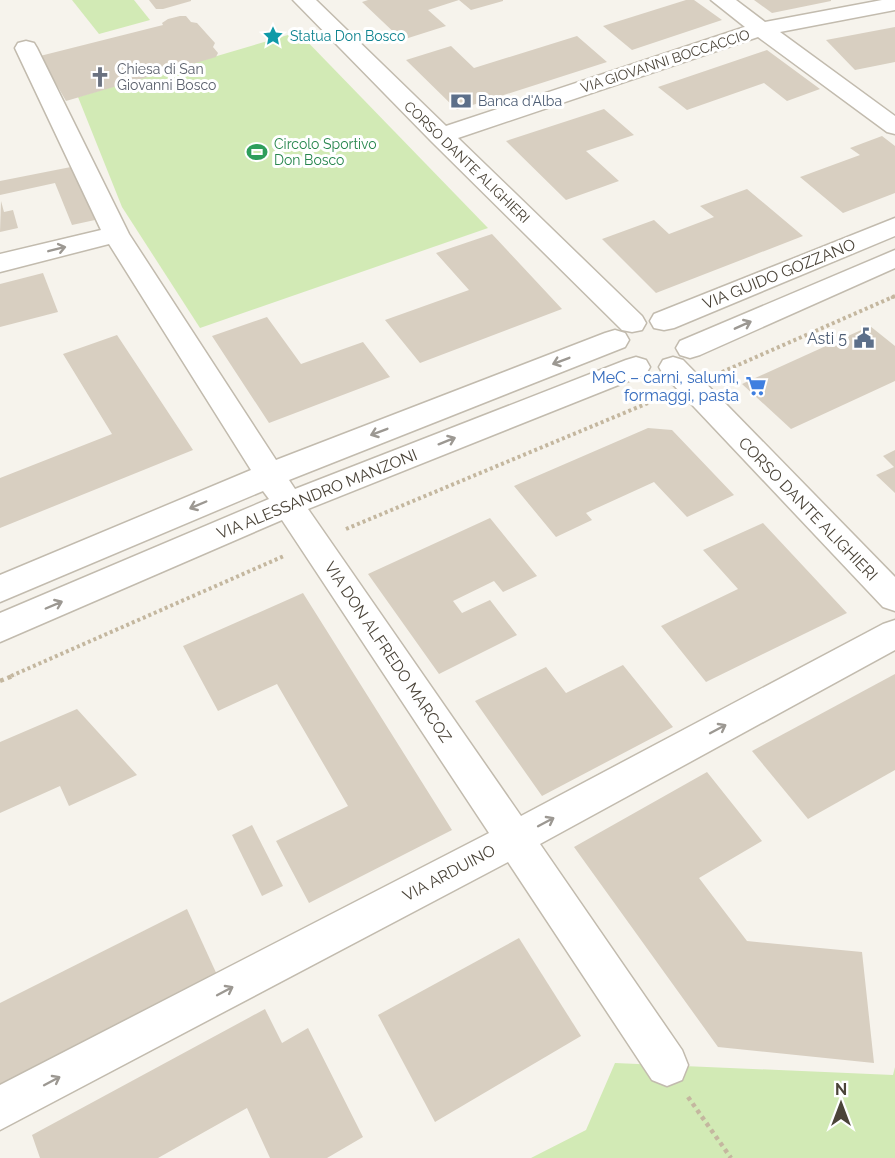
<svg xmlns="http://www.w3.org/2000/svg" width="895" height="1158" viewBox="0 0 895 1158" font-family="Raleway,sans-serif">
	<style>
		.green { fill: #d2eab5 }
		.building { fill: #d8cfc1 }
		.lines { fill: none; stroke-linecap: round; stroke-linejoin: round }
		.minor-casing { stroke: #c2bbae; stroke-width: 3 }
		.path-far2 { stroke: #c4b79f; stroke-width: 3; stroke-dasharray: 2 2; stroke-linecap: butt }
		.path-far1 { stroke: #c4b79f; stroke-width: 4; stroke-dasharray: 3 3; stroke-linecap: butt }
		.path { stroke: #c4b79f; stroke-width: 4.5; stroke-dasharray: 4 4; stroke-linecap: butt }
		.minor { fill: #fff; fill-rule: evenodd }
		.oneway { stroke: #9c9892 }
		.labels { text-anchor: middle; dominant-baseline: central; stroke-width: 6; stroke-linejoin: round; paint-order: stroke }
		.far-culture-label { font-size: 14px; fill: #0d838f; stroke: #fff; text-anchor: start }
		.far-street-label { font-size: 14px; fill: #4b4439; stroke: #fff }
		.far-worship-label { font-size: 14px; fill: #5b616d; stroke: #fff; text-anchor: start }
		.far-service-label { font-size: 14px; fill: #4e5e75; stroke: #fff; text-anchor: start }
		.far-leisure-label { font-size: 14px; fill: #27864d; stroke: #fff; text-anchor: start }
		.street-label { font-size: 16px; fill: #4b4439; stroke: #fff }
		.service-label { font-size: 16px; fill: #4e5e75; stroke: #fff; text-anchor: end }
		.shop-label { font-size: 16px; fill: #366cbe; stroke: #fff; text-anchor: end }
	</style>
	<rect width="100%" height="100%" fill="#f6f3ec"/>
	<!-- green -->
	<g class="green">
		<path d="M72 0H134L150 20 99 34Z"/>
		<path d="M298 32 488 228 200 328 122 207 78 97Z"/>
		<path d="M615 1063 893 1075 895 1067V1158H531L586 1130Z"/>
	</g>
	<!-- building -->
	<g class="building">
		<path d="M149 0H191V1L163 9H156Z"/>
		<path d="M368 0H503V1L471 10 459 0 428 10 446 26 402 40 362 2Z"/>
		<path d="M686 0H694L722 20 632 50 603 26Z"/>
		<path d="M754 0H831V1L772 13Z"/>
		<path d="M180 16H186L191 22 197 23 215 43 213 47 218 53 216 57 66 101 40 56 163 25 162 23 168 19Z"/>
		<path d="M895 27V62L855 70 826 40Z"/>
		<path d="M577 36 607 62 457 110 406 60 451 46 474 68Z"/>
		<path d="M767 50 820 89 787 101 764 83 687 110 658 87Z"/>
		<path d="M604 109 634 135 586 151 619 181 566 200 506 141Z"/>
		<path d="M882 136 895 146V193L843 213 800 177 860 155 850 148Z"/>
		<path d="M76 166 95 220 72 225 55 183 0 195V181Z"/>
		<path d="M747 189 803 236 656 293 602 239 654 220 669 234 714 217 700 206Z"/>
		<path d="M1 201 4 212 13 210 18 228 0 232Z"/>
		<path d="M492 234 562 309 420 363 385 320 469 290 436 253Z"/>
		<path d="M43 273 58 312 0 327V284Z"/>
		<path d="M267 317 301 364 363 342 390 377 269 423 212 336Z"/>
		<path d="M870 326 895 346V381L791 429 742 384Z"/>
		<path d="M117 335 193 450 0 528V478L112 434 63 354Z"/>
		<path d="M648 428 672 430 734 495 687 517 654 482 586 513 592 520 556 537 514 486Z"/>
		<path d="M895 450V493L876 475 894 467 883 456Z"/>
		<path d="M490 518 537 576 503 592 494 581 453 601 462 613 490 600 517 635 439 674 368 574Z"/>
		<path d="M763 523 847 613 706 682 661 626 738 589 703 550Z"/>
		<path d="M303 593 452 830 309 903 276 841 348 806 277 684 218 711 183 646Z"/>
		<path d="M623 665 673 727 542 796 475 701 546 667 566 693Z"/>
		<path d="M895 674V770L808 819 752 751Z"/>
		<path d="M77 709 137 775 69 806 60 786 0 813V742Z"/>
		<path d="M707 772 762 841 699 878 747 941 862 952 874 1063 718 1047 574 847Z"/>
		<path d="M252 825 283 886 262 896 232 835Z"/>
		<path d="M187 909 218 977 0 1091V1003Z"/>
		<path d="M519 938 581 1036 435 1122 378 1015Z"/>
		<path d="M265 1009 282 1043 308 1028 363 1137 327 1158H270L247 1108 158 1158H40L32 1135Z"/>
	</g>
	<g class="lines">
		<!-- minor casing -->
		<g class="minor-casing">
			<g id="minor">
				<path d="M293 0H316L446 126 745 27 711 0H736L765 22 882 0H895V10L780 32 895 116V134L887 132 758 37 458 138 642 316 646 323 642 330 632 332 622 330 431 141Z"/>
				<path d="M26 41 34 43 37 48 129 234 276 460 605 333 615 330 625 333 629 340 625 347 289 480 295 489 626 360 636 357 646 360 650 367 646 374 308 509 521 816 883 624 895 620V650L540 844 682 1050 688 1065 682 1080 667 1086 652 1080 508 862 0 1130V1085L489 833 282 520 0 642V613L269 499 263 491 0 602V575L251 470 109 244 0 272V254L101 230 15 48 18 43Z"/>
				<path d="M895 218V236L674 328 664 330 654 328 650 321 654 314Z"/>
				<path d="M895 250V268L700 355 690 358 680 355 676 348 680 341Z"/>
				<path d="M673 357 683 360 895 577V611L883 607 663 374 659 367 663 360Z"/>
			</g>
		</g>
		<!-- path-far2 -->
		<path class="path-far2" d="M891 298 895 296"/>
		<!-- path-far1 -->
		<g class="path-far1">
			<path d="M722 372 895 296"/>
			<path d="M346 529 660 398"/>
			<path d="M11 676 284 556"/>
		</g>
		<!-- path -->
		<g class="path">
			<path d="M0 681 15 675"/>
			<path d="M688 1097 731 1158"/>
		</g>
		<!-- minor -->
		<use href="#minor" class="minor"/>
	</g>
	<!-- one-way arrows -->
	<defs><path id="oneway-shaft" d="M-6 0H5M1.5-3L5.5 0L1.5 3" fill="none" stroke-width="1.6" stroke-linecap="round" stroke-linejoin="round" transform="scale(1.5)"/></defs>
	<g class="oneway">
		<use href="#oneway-shaft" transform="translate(57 249) rotate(-14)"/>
		<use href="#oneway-shaft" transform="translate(743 325) rotate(-24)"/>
		<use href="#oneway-shaft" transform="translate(561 361) rotate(159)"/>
		<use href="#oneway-shaft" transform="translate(379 432) rotate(159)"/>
		<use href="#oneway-shaft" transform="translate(447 441) rotate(-22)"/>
		<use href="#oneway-shaft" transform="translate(198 505) rotate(157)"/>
		<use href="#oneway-shaft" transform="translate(54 605) rotate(-23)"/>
		<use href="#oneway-shaft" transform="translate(718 729) rotate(-28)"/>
		<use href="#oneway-shaft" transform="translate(546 822) rotate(-28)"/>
		<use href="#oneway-shaft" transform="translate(225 991) rotate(-28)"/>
		<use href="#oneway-shaft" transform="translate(52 1081) rotate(-28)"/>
	</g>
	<!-- icons -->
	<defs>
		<g id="sight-bare" transform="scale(1.62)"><path d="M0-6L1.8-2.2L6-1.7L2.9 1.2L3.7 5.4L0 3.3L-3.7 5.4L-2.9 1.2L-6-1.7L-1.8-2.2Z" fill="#0f9aa8" stroke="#fff" stroke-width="2.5" paint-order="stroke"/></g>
		<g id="church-bare" transform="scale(1.62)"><path d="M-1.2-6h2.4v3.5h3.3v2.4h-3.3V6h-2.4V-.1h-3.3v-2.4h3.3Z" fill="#6b7280" stroke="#fff" stroke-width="2.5" paint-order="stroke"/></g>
		<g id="bank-bare" transform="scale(1.62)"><path d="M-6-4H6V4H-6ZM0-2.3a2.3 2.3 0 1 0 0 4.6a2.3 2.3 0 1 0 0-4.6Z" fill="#5c6f8a" stroke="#fff" stroke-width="2.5" paint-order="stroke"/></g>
		<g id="stadium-bare" transform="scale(1.62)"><path d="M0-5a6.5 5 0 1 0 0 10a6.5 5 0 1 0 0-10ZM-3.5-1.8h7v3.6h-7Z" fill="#2e9e5b" stroke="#fff" stroke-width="2.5" paint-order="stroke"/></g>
		<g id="civic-bare" transform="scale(1.62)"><path d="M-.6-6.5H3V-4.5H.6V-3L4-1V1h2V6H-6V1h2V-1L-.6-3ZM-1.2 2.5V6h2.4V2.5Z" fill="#5c6f8a" stroke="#fff" stroke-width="2.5" paint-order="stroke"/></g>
		<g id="supermarket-bare" transform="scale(1.62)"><path d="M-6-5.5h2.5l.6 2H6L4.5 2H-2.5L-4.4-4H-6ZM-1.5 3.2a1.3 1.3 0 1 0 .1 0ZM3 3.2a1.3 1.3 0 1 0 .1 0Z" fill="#3f7fe0" stroke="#fff" stroke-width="2.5" paint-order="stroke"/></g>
	</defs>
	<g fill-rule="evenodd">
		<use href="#sight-bare" x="273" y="36"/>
		<use href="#church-bare" x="100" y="77"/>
		<use href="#bank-bare" x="461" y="101"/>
		<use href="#stadium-bare" x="257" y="152"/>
		<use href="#civic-bare" x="864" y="338"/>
		<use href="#supermarket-bare" x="756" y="386"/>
	</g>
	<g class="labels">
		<!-- far-culture labels -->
		<g class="far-culture-label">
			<text x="290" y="36">Statua Don Bosco</text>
		</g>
		<!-- far-street labels -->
		<g class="far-street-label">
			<text transform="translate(665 61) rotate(-18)">VIA GIOVANNI BOCCACCIO</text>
			<text transform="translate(467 162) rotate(44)">CORSO DANTE ALIGHIERI</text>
		</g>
		<!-- far-worship labels -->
		<g class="far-worship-label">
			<text x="117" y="69">Chiesa di San<tspan x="117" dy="16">Giovanni Bosco</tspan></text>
		</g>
		<!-- far-service labels -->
		<g class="far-service-label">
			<text x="478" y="101">Banca d'Alba</text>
		</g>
		<!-- far-leisure labels -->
		<g class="far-leisure-label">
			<text x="274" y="144">Circolo Sportivo<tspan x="274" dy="16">Don Bosco</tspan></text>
		</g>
		<!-- street labels -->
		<g class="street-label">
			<text transform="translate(779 274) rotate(-22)">VIA GUIDO GOZZANO</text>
			<text transform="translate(317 494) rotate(-22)">VIA ALESSANDRO MANZONI</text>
			<text transform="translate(808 509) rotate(46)">CORSO DANTE ALIGHIERI</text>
			<text transform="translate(388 652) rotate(56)">VIA DON ALFREDO MARCOZ</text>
			<text transform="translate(449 873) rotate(-28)">VIA ARDUINO</text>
		</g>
		<!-- service labels -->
		<g class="service-label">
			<text x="847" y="338">Asti 5</text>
		</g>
		<!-- shop labels -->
		<g class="shop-label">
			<text x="739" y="377">MeC – carni, salumi,<tspan x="739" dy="18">formaggi, pasta</tspan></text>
		</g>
	</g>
	<!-- north arrow -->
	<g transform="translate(841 1104)" stroke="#ffffff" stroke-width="4.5" paint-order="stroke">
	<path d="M0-4.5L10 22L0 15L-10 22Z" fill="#4b4439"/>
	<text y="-9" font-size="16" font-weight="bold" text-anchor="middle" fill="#4b4439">N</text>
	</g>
</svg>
